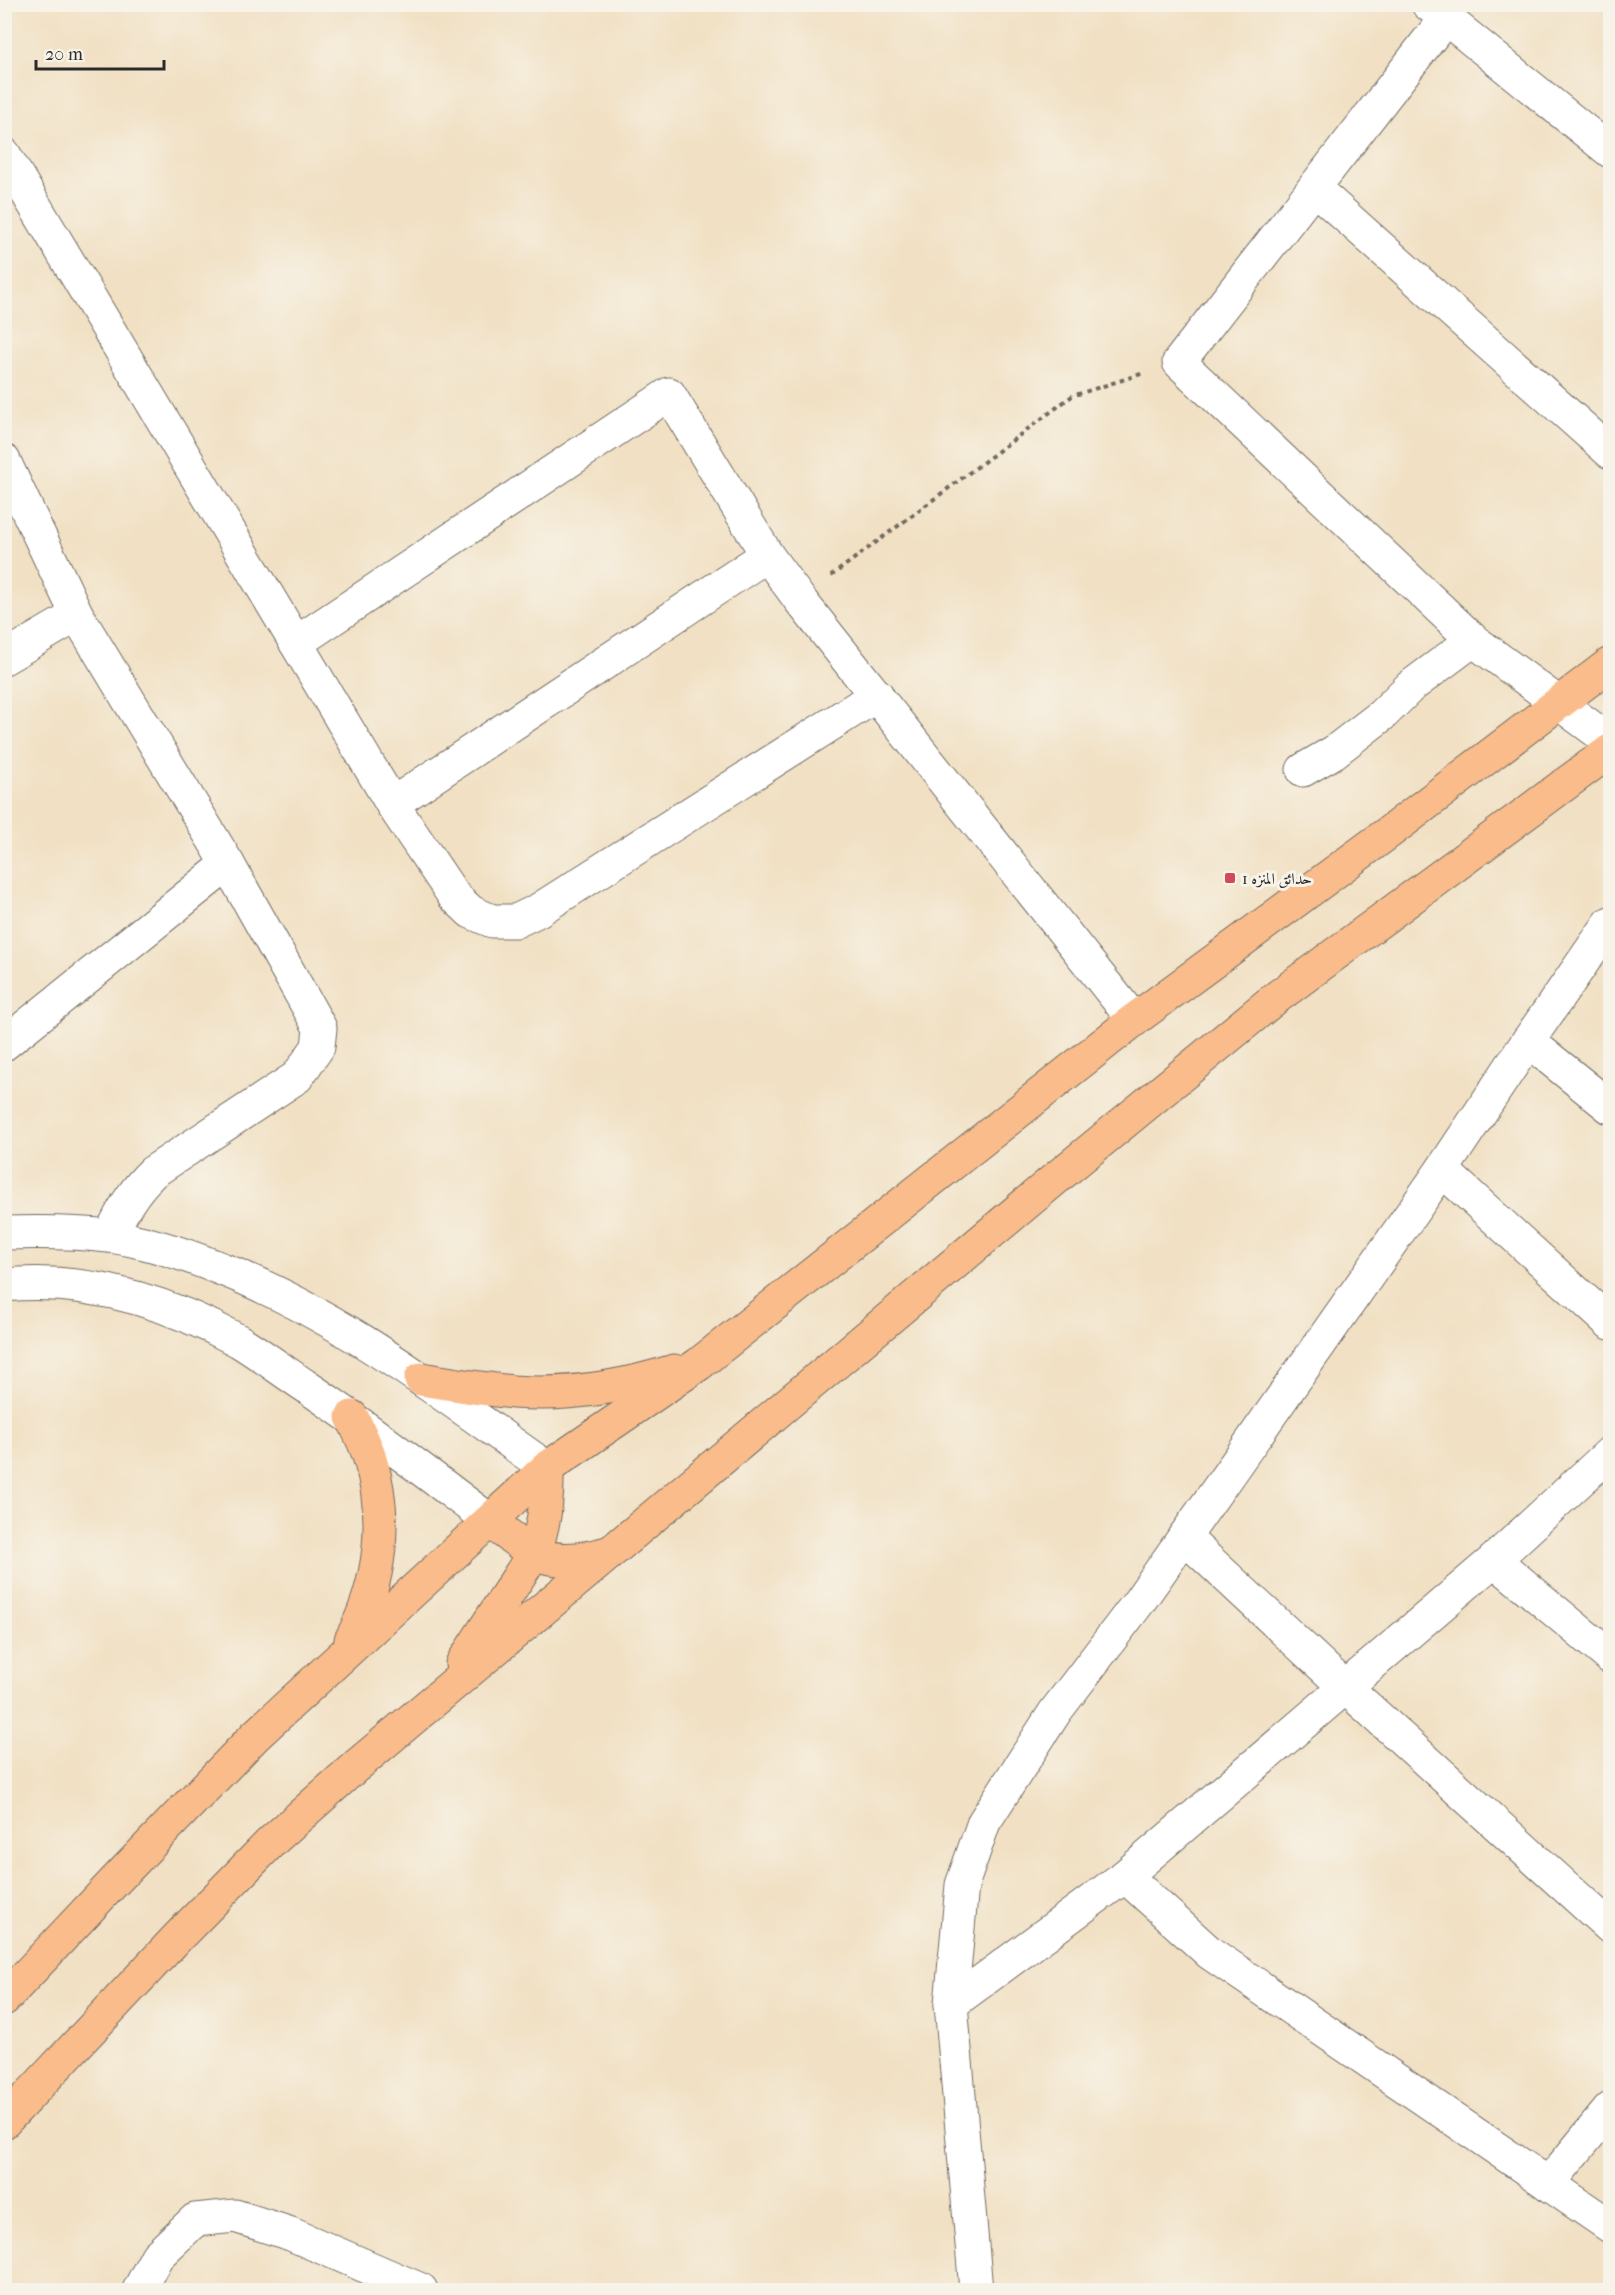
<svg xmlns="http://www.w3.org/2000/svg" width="1615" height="2295" viewBox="0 0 1615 2295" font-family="'IM FELL French Canon',Amiri,serif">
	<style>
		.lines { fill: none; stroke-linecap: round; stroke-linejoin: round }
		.minor-casing { stroke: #706a60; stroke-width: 35 }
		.tertiary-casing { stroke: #706a60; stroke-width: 35 }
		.trunk-casing { stroke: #706a60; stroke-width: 35 }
		.path { stroke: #706a60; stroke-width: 4; stroke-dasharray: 4.5 4.5; stroke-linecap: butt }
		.minor { stroke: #fff; stroke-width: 33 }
		.tertiary { stroke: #fff; stroke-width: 33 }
		.trunk { stroke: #fabc8b; stroke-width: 33 }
		.poi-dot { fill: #d1495b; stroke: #f7f3e8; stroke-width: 2 }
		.labels { text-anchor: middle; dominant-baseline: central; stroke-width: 6; stroke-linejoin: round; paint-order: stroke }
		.poi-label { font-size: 16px; fill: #2b2b2b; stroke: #f7f3e8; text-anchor: start }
	</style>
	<rect width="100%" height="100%" fill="#f7f3e8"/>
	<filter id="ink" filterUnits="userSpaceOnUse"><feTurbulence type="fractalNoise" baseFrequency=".0167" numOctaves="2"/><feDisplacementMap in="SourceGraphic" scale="12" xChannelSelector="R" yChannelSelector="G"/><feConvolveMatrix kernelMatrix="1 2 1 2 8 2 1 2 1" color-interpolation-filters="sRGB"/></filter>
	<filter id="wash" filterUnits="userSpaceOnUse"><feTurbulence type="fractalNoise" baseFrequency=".008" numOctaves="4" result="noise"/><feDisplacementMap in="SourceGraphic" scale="24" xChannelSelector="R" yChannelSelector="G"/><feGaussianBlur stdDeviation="1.35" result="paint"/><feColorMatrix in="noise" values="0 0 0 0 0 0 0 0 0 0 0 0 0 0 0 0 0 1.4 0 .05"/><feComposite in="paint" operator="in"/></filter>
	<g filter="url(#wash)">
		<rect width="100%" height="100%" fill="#f1e0c3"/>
	</g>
	<g filter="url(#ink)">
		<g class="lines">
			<!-- minor casing -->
			<g class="minor-casing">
				<g id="minor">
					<path d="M1428 4 1610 151"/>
					<path d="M1445 19 1179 362 1473 640 1610 741"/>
					<path d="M4 154 392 804 454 896 471 912 492 921H516L537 911 877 695"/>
					<path d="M1314 188 1610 452"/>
					<path d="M4 461 77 615 228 864 320 1028 318 1047 297 1077 153 1172C133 1191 122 1211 110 1236"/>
					<path d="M296 643 669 394 767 555 800 600 1134 1020"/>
					<path d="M4 658 77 615"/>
					<path d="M1303 770 1334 752 1382 715 1410 687 1473 640"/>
					<path d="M392 804 767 555"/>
					<path d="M1528 1041 1610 1107"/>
					<path d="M4 1044 228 864"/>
					<path d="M1442 1170 1610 1323"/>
					<path d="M1184 1537 1346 1688 1610 1927"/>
					<path d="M1494 1560 1610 1657"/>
					<path d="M1125 1876 1210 1953 1610 2226"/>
					<path d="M951 2004 1125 1876 1494 1560 1610 1453"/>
					<path d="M1548 2184 1610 2109"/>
					<path d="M139 2290 157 2256 195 2220 235 2216 291 2234 421 2290"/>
					<path d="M976 2290 951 2004 962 1885 984 1822 1055 1712 1138 1603 1442 1170 1528 1041 1610 923"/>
				</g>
			</g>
			<!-- tertiary casing -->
			<g class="tertiary-casing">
				<g id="tertiary">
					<path d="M4 1233C39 1232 74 1232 109 1236 145 1241 181 1253 214 1266 337 1312 440 1393 547 1468"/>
					<path d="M4 1285C87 1277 168 1302 239 1341 262 1355 284 1372 307 1387 370 1429 429 1475 490 1521"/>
				</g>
			</g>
			<!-- trunk casing -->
			<g class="trunk-casing">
				<g id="trunk">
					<path d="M421 1379C452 1384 482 1389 513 1392 567 1396 623 1387 674 1371"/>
					<path d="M490 1521C504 1531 518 1544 533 1552 555 1564 586 1559 608 1553"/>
					<path d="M351 1640C381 1583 389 1517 369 1456 365 1443 358 1430 352 1417"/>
					<path d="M462 1664 534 1553C545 1524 548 1498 547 1468"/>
					<path d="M4 1999 115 1881 256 1735 547 1468 699 1364 1134 1020 1392 830 1610 664"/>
					<path d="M4 2122 177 1938 271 1842 355 1767 1055 1179 1273 1000 1610 751"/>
				</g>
			</g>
			<!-- path -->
			<path class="path" d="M831 576 1072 396 1144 373"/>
			<!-- minor -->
			<use href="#minor" class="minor"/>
			<!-- tertiary -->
			<use href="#tertiary" class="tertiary"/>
			<!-- trunk -->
			<use href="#trunk" class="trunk"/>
		</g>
	</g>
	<!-- markers -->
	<rect class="poi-dot" x="1224" y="872" width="12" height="12" rx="3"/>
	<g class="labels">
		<!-- poi labels -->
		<g class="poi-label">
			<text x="1242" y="878">حدائق المنزه 1</text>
		</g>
	</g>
	<!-- margin -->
	<rect width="1615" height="2295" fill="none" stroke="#f7f3e8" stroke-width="24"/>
	<!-- scale -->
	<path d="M36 60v9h128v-9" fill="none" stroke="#2b2b2b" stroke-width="3"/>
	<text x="45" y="60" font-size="18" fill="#2b2b2b" stroke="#f7f3e8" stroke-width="4.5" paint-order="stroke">20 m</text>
</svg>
